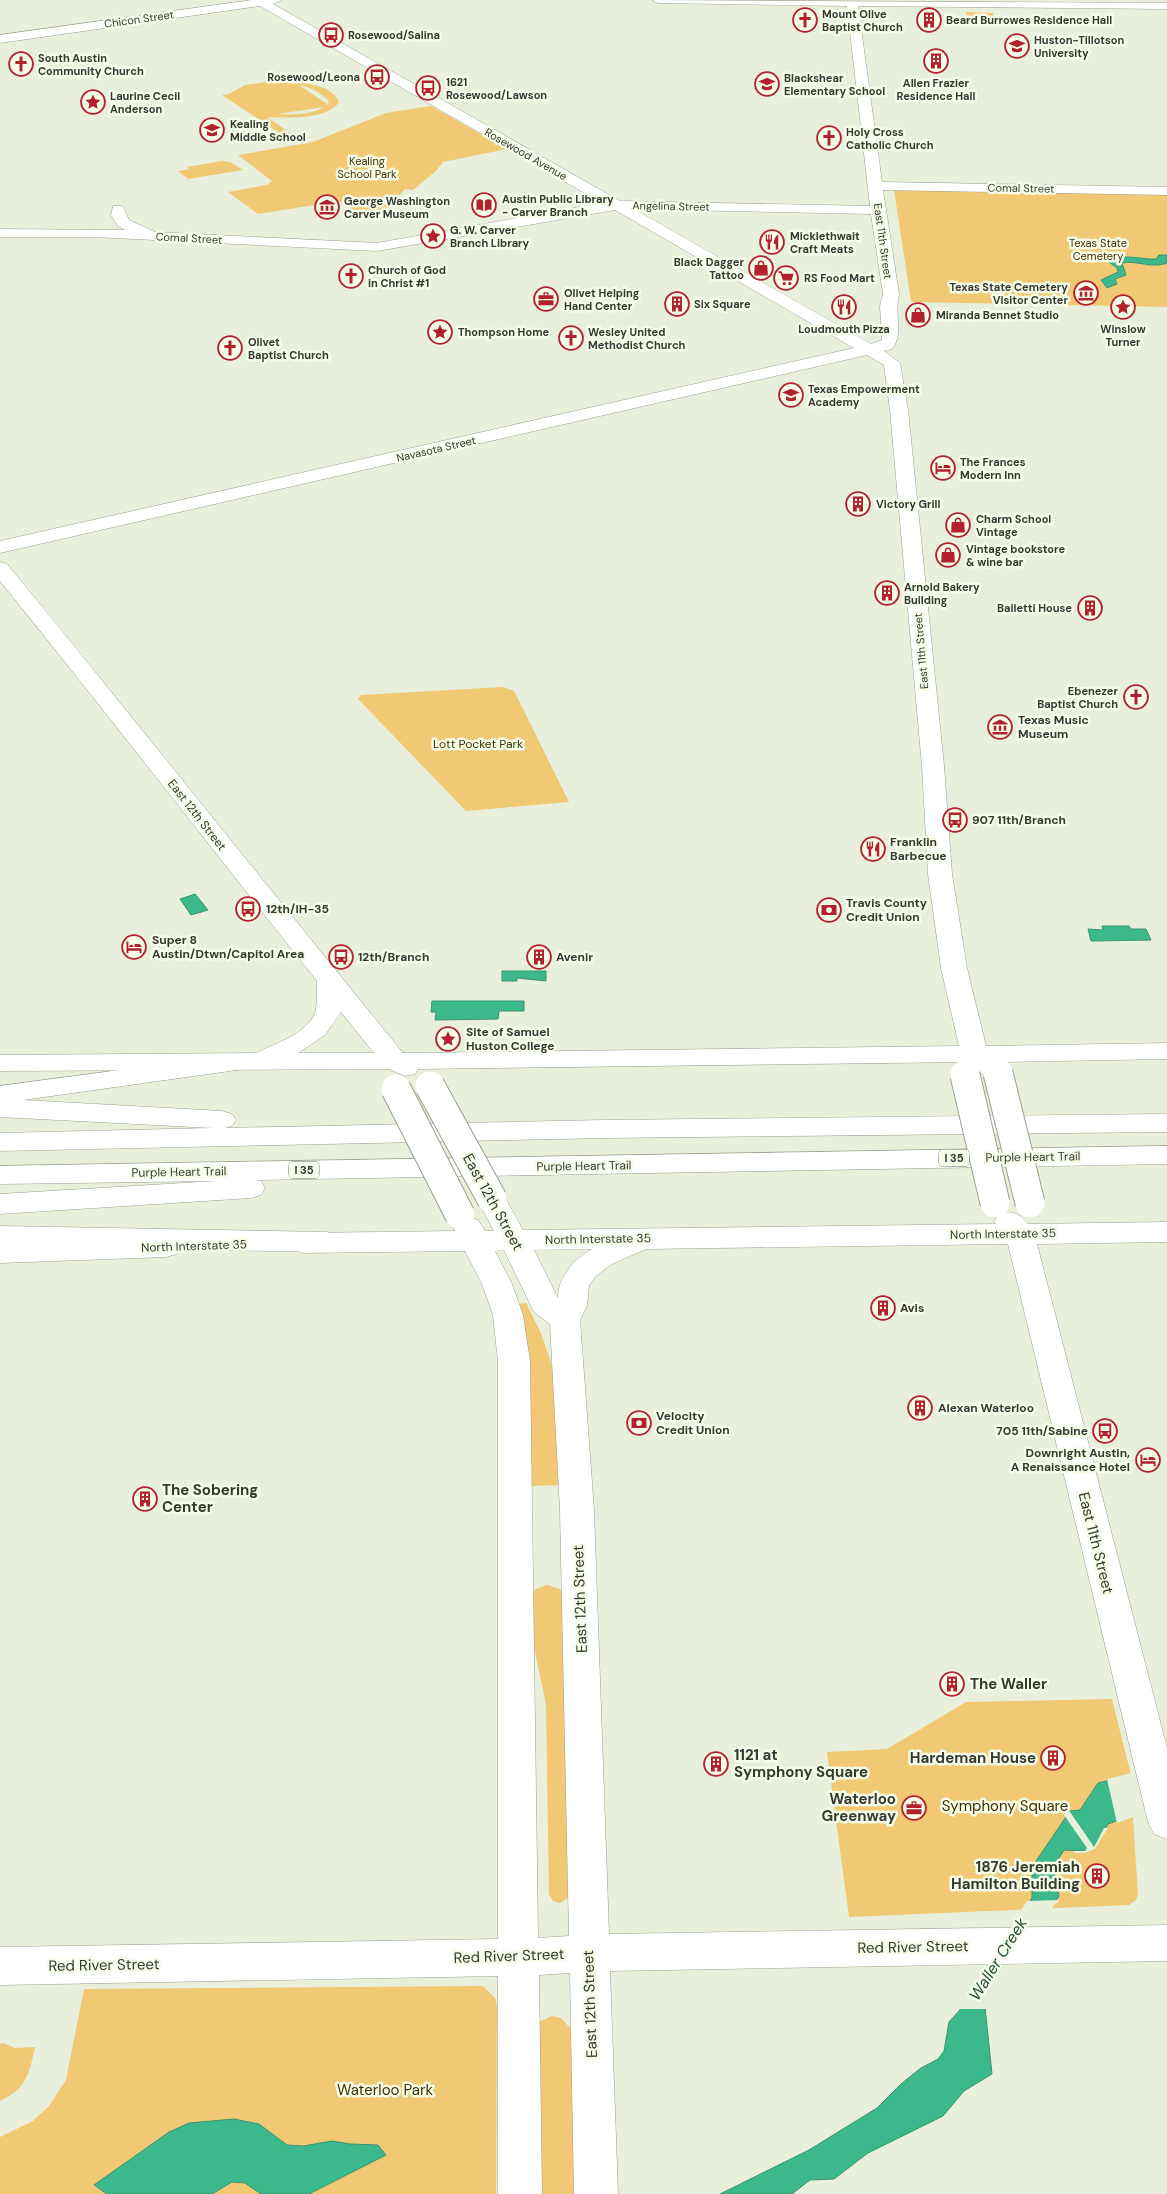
<svg xmlns="http://www.w3.org/2000/svg" width="1167" height="2194" viewBox="0 0 1167 2194" font-family="'DM Sans',sans-serif">
	<style>
		.green { fill: #f1c874; fill-rule: evenodd }
		.water { fill: #3cb98c; stroke: #3a9371 }
		.pier { fill: #e8efdb }
		.lines { fill: none; stroke-linecap: round; stroke-linejoin: round }
		.secondary-casing { stroke: #9aa18e; stroke-width: 1 }
		.highway-casing { stroke: #9aa18e; stroke-width: 1 }
		.secondary { fill: #fff; fill-rule: evenodd }
		.highway { fill: #fff; fill-rule: evenodd }
		.secondary-bridge-casing { stroke: #9aa18e; stroke-width: 31; stroke-linecap: butt }
		.secondary-bridge { stroke: #fff; stroke-width: 29 }
		.labels { text-anchor: middle; dominant-baseline: central; stroke-width: 5; stroke-linejoin: round; paint-order: stroke }
		.far-poi-label { font-size: 11px; font-weight: bold; fill: #363931; stroke: #f5fde8; text-anchor: start }
		.far-street-label { font-size: 11px; fill: #363931; stroke: #f5fde8 }
		.far-park-label { font-size: 11px; fill: #412f02; stroke: #f5fde8 }
		.shield { fill: #f5fde8; stroke: #6f7468; stroke-width: 1 }
		.shield-label { font-size: 11px; font-weight: bold; fill: #363931 }
		.poi-label { font-size: 12px; font-weight: bold; fill: #363931; stroke: #f5fde8; text-anchor: start }
		.park-label { font-size: 12px; fill: #412f02; stroke: #f5fde8 }
		.street-label { font-size: 12px; fill: #363931; stroke: #f5fde8 }
		.near-street-label { font-size: 15px; fill: #363931; stroke: #f5fde8 }
		.near-poi-label { font-size: 15px; font-weight: bold; fill: #363931; stroke: #f5fde8; text-anchor: start }
		.near-park-label { font-size: 15px; fill: #412f02; stroke: #f5fde8 }
		.near-water-label { font-size: 16px; font-style: italic; fill: #1f513d; stroke: #f5fde8 }
	</style>
	<rect width="100%" height="100%" fill="#e8efdb"/>
	<!-- green -->
	<g class="green">
		<path d="M966 12 993 13 996 23H969Z"/>
		<path d="M273 81C291 81 332 82 339 102 328 120 285 118 267 117L299 139 290 140 222 95 229 94 245 85ZM299 85C310 87 321 93 329 101L328 104C316 115 294 115 278 114L324 107 327 104Z"/>
		<path d="M431 106 507 149 443 162 436 171 413 190 405 189 396 199 404 200C393 209 367 216 353 210 348 209 343 204 339 201L258 214 228 192 267 185 272 181 238 155 313 142 386 113Z"/>
		<path d="M223 161 230 162 243 170 188 179 178 171 190 169 187 167Z"/>
		<path d="M894 190 1167 194V307L914 302 911 301Z"/>
		<path d="M503 687 514 691 569 802 466 811 358 699 361 695Z"/>
		<path d="M526 1303 541 1333 553 1369 562 1485 529 1486 518 1304Z"/>
		<path d="M547 1585 560 1589 563 1594 569 1897 560 1903 553 1901 549 1894 546 1704 531 1633 532 1594 536 1589Z"/>
		<path d="M1112 1699 1130 1771 1138 1895 1136 1900 1129 1905 849 1917 827 1752 887 1749 966 1702Z"/>
		<path d="M483 1986 495 1998 497 2006 496 2194H0V2137L33 2121 49 2106 66 2080 84 1989Z"/>
		<path d="M552 2016 561 2018 571 2029 577 2194H535L539 2022Z"/>
		<path d="M3 2043 15 2048 35 2047C29 2074 27 2088 0 2101V2044Z"/>
	</g>
	<!-- water -->
	<g class="water">
		<path d="M1159 255H1167V263C1152 269 1137 260 1122 263L1126 275 1115 279 1117 284 1107 288 1101 280 1118 272 1117 268 1109 262C1120 252 1141 260 1156 259Z"/>
		<path d="M195 894 208 910 191 915 180 899Z"/>
		<path d="M1102 926H1129L1131 929H1146L1151 940 1091 941 1088 929 1103 930Z"/>
		<path d="M502 971H546V981L517 978V981H502Z"/>
		<path d="M432 1001H524V1011H499L498 1019 435 1020 436 1012H431Z"/>
		<path d="M1167 1766V1803L1108 1824 1094 1847 1085 1851 1064 1850 1052 1869 1056 1877 1059 1897 1052 1903 985 2007 992 2074 964 2091 943 2116 868 2153 834 2179 810 2180 792 2194H720L809 2150 877 2108 901 2084 921 2068 938 2059 944 2051 949 2022 959 2011 1032 1898V1867L1070 1811 1080 1810 1098 1783Z"/>
		<path d="M234 2119 259 2124 287 2145 303 2146 332 2141 350 2144 378 2145 386 2155 309 2194H261L245 2183 232 2182 212 2194H107L94 2185 169 2132 189 2123Z"/>
	</g>
	<!-- pier -->
	<g class="pier">
		<path d="M1167 1764V1805L1117 1823 1107 1779Z"/>
		<path d="M1068 1809 1094 1847 1104 1828H1108L1095 1849 1085 1853H1074V1851H1085L1087 1848 1064 1815Z"/>
		<path d="M1060 1900 1054 1905 987 2009H957L1027 1901Z"/>
	</g>
	<g class="lines">
		<!-- secondary casing -->
		<g class="secondary-casing">
			<g id="secondary">
				<path d="M252 0H282L273 4 620 201 870 206 847 6 658 3 652 0 1167 3V9L858 6 882 182 1167 187V195L883 190 899 294C894 313 904 334 892 349L884 351 900 363 908 410 944 766 952 874 967 968 986 1046 1167 1043V1059L1001 1062 1012 1073 1008 1079C990 1084 981 1073 968 1062L418 1069 415 1074 405 1076 389 1069 0 1071V1055L256 1053C274 1044 307 1034 315 1013 318 1003 316 991 317 981 211 848 107 713 0 581V562L7 564C140 726 270 890 403 1053L959 1046 941 968 928 874 922 766 890 410 884 365 867 355 0 553V541L854 348 615 210 377 251 94 237H0V229L125 230 118 226 111 215 113 206H123L129 220 155 232 377 243 602 203 260 6 0 43V35ZM634 209 871 214 883 294 880 306 882 340 871 344ZM341 1012 374 1053H298L325 1035Z"/>
				<path d="M492 1189 502 1192 523 1230 996 1224 994 1221 999 1214C1013 1210 1018 1213 1028 1224L1167 1222V1242L1037 1244 1167 1748V1839L1154 1834 1148 1822 1008 1244 646 1249 610 1265 595 1277 589 1286 587 1306 580 1320 594 1510 609 1934 1167 1925V1961L610 1971 618 2194H574L570 1973 539 1975 542 2194H498V1976L0 1985V1947L498 1939V1361L493 1315 482 1284 465 1251 304 1253 294 1250 289 1243 294 1236 304 1233 455 1231 453 1227 458 1220 468 1217 478 1220 485 1231H494L477 1199 482 1192ZM592 1249C574 1259 558 1277 558 1298L534 1250ZM504 1250 534 1312 550 1324 560 1510 569 1936 538 1938 530 1361 523 1315 512 1284 495 1251Z"/>
				<path d="M166 1237 177 1240 181 1247 177 1254 166 1257 0 1263V1243Z"/>
			</g>
		</g>
		<!-- highway casing -->
		<g class="highway-casing">
			<g id="highway">
				<path d="M241 1054 251 1056 254 1062 251 1068 23 1100 222 1111 232 1114 236 1120 232 1126 225 1128 605 1120 1167 1114V1132L605 1138 0 1151V1133L213 1128 0 1117V1086Z"/>
				<path d="M1167 1146V1164L256 1180 261 1181 265 1188 261 1195 251 1198 0 1214V1194L217 1181 0 1184V1166Z"/>
				<path d="M0 1226 327 1232 337 1235 342 1242 337 1249 327 1252 0 1246Z"/>
			</g>
		</g>
		<!-- secondary -->
		<use href="#secondary" class="secondary"/>
		<!-- highway -->
		<use href="#highway" class="highway"/>
		<!-- secondary-bridge casing -->
		<g class="secondary-bridge-casing">
			<g id="secondary-bridge">
				<path d="M998 1073 1030 1203"/>
				<path d="M965 1075 995 1203"/>
				<path d="M430 1086 492 1199"/>
				<path d="M396 1089 460 1215"/>
			</g>
		</g>
		<!-- secondary-bridge -->
		<use href="#secondary-bridge" class="secondary-bridge"/>
	</g>
	<!-- icons -->
	<defs>
		<g id="church-ring" transform="scale(1.25)"><circle r="9.5" fill="#f5fde8" stroke="#b3212e" stroke-width="1.5"/><path d="M-1.2-6h2.4v3.5h3.3v2.4h-3.3V6h-2.4V-.1h-3.3v-2.4h3.3Z" fill="#b3212e"/></g>
		<g id="building-ring" transform="scale(1.25)"><circle r="9.5" fill="#f5fde8" stroke="#b3212e" stroke-width="1.5"/><path d="M-4-6H4V6H1V3H-1V6H-4ZM-2.5-4.3h1.7v1.8h-1.7ZM.8-4.3h1.7v1.8H.8ZM-2.5-1h1.7V.8h-1.7ZM.8-1h1.7V.8H.8Z" fill="#b3212e"/></g>
		<g id="bus-ring" transform="scale(1.25)"><circle r="9.5" fill="#f5fde8" stroke="#b3212e" stroke-width="1.5"/><path d="M-5-6H5V4H4V6H2V4H-2V6H-4V4H-5ZM-3.5-4V0h7V-4ZM-3.5 1.2v1.5H-2V1.2ZM2 1.2v1.5H3.5V1.2Z" fill="#b3212e"/></g>
		<g id="university-ring" transform="scale(1.25)"><circle r="9.5" fill="#f5fde8" stroke="#b3212e" stroke-width="1.5"/><path d="M0-5L7-2L0 1L-7-2ZM-4 1L0 2.5L4 1V4Q0 6-4 4Z" fill="#b3212e"/></g>
		<g id="school-ring" transform="scale(1.25)"><circle r="9.5" fill="#f5fde8" stroke="#b3212e" stroke-width="1.5"/><path d="M0-5L7-2L0 1L-7-2ZM-4 1L0 2.5L4 1V4Q0 6-4 4Z" fill="#b3212e"/></g>
		<g id="sight-ring" transform="scale(1.25)"><circle r="9.5" fill="#f5fde8" stroke="#b3212e" stroke-width="1.5"/><path d="M0-6L1.8-2.2L6-1.7L2.9 1.2L3.7 5.4L0 3.3L-3.7 5.4L-2.9 1.2L-6-1.7L-1.8-2.2Z" fill="#b3212e"/></g>
		<g id="library-ring" transform="scale(1.25)"><circle r="9.5" fill="#f5fde8" stroke="#b3212e" stroke-width="1.5"/><path d="M-6-4Q-3-5.5-.7-3.5V5Q-3 3-6 4ZM6-4Q3-5.5 .7-3.5V5Q3 3 6 4Z" fill="#b3212e"/></g>
		<g id="museum-ring" transform="scale(1.25)"><circle r="9.5" fill="#f5fde8" stroke="#b3212e" stroke-width="1.5"/><path d="M0-6L6-3V-2H-6V-3ZM-5-1h2V3h-2ZM-1-1h2V3h-2ZM3-1h2V3H3ZM-6 4H6V6H-6Z" fill="#b3212e"/></g>
		<g id="restaurant-ring" transform="scale(1.25)"><circle r="9.5" fill="#f5fde8" stroke="#b3212e" stroke-width="1.5"/><path d="M-5-6h1v4h1v-4h1v4h1v-4h1v5L-1.5 .5V6h-2V.5L-5-1ZM5-6V6H3V1.5H1.5Q1.5-4 5-6Z" fill="#b3212e"/></g>
		<g id="shop-ring" transform="scale(1.25)"><circle r="9.5" fill="#f5fde8" stroke="#b3212e" stroke-width="1.5"/><path d="M-5-2.5h2.3a2.7 3.5 0 0 1 5.4 0H5L5.5 6h-11ZM-1.5-2.5h3a1.5 2.3 0 0 0-3 0Z" fill="#b3212e"/></g>
		<g id="supermarket-ring" transform="scale(1.25)"><circle r="9.5" fill="#f5fde8" stroke="#b3212e" stroke-width="1.5"/><path d="M-6-5.5h2.5l.6 2H6L4.5 2H-2.5L-4.4-4H-6ZM-1.5 3.2a1.3 1.3 0 1 0 .1 0ZM3 3.2a1.3 1.3 0 1 0 .1 0Z" fill="#b3212e"/></g>
		<g id="office-ring" transform="scale(1.25)"><circle r="9.5" fill="#f5fde8" stroke="#b3212e" stroke-width="1.5"/><path d="M-6-3h4V-5.5h4V-3h4V5H-6ZM-1-4.5V-3h2v-1.5ZM-6 0V1H6V0Z" fill="#b3212e"/></g>
		<g id="hotel-ring" transform="scale(1.25)"><circle r="9.5" fill="#f5fde8" stroke="#b3212e" stroke-width="1.5"/><path d="M-6-4.5h1.5V1H6V5H4.5V3h-9V5H-6ZM-4 0a1.8 1.8 0 1 1 3.6 0ZM.5 0V-2.5h3Q6-2.5 6 0Z" fill="#b3212e"/></g>
		<g id="bank-ring" transform="scale(1.25)"><circle r="9.5" fill="#f5fde8" stroke="#b3212e" stroke-width="1.5"/><path d="M-6-4H6V4H-6ZM0-2.3a2.3 2.3 0 1 0 0 4.6a2.3 2.3 0 1 0 0-4.6Z" fill="#b3212e"/></g>
	</defs>
	<g fill-rule="evenodd">
		<use href="#church-ring" x="805" y="20"/>
		<use href="#building-ring" x="929" y="20"/>
		<use href="#bus-ring" x="331" y="35"/>
		<use href="#university-ring" x="1017" y="46"/>
		<use href="#building-ring" x="936" y="61"/>
		<use href="#church-ring" x="21" y="64"/>
		<use href="#bus-ring" x="377" y="77"/>
		<use href="#school-ring" x="767" y="84"/>
		<use href="#bus-ring" x="428" y="88"/>
		<use href="#sight-ring" x="93" y="102"/>
		<use href="#school-ring" x="212" y="130"/>
		<use href="#church-ring" x="829" y="138"/>
		<use href="#library-ring" x="484" y="205"/>
		<use href="#museum-ring" x="327" y="207"/>
		<use href="#sight-ring" x="433" y="236"/>
		<use href="#restaurant-ring" x="772" y="242"/>
		<use href="#shop-ring" x="761" y="268"/>
		<use href="#church-ring" x="351" y="276"/>
		<use href="#supermarket-ring" x="786" y="278"/>
		<use href="#museum-ring" x="1086" y="293"/>
		<use href="#office-ring" x="546" y="299"/>
		<use href="#building-ring" x="677" y="304"/>
		<use href="#restaurant-ring" x="844" y="307"/>
		<use href="#sight-ring" x="1123" y="307"/>
		<use href="#shop-ring" x="918" y="315"/>
		<use href="#sight-ring" x="440" y="332"/>
		<use href="#church-ring" x="571" y="338"/>
		<use href="#church-ring" x="230" y="348"/>
		<use href="#school-ring" x="791" y="395"/>
		<use href="#hotel-ring" x="943" y="468"/>
		<use href="#building-ring" x="858" y="504"/>
		<use href="#shop-ring" x="958" y="525"/>
		<use href="#shop-ring" x="948" y="555"/>
		<use href="#building-ring" x="887" y="593"/>
		<use href="#building-ring" x="1090" y="608"/>
		<use href="#church-ring" x="1136" y="697"/>
		<use href="#museum-ring" x="1000" y="727"/>
		<use href="#bus-ring" x="955" y="820"/>
		<use href="#restaurant-ring" x="873" y="849"/>
		<use href="#bus-ring" x="248" y="909"/>
		<use href="#bank-ring" x="829" y="910"/>
		<use href="#hotel-ring" x="134" y="947"/>
		<use href="#bus-ring" x="341" y="957"/>
		<use href="#building-ring" x="539" y="957"/>
		<use href="#sight-ring" x="448" y="1039"/>
		<use href="#building-ring" x="883" y="1308"/>
		<use href="#building-ring" x="920" y="1408"/>
		<use href="#bank-ring" x="639" y="1423"/>
		<use href="#bus-ring" x="1105" y="1431"/>
		<use href="#hotel-ring" x="1148" y="1460"/>
		<use href="#building-ring" x="145" y="1499"/>
		<use href="#building-ring" x="952" y="1684"/>
		<use href="#building-ring" x="1053" y="1758"/>
		<use href="#building-ring" x="716" y="1764"/>
		<use href="#office-ring" x="914" y="1808"/>
		<use href="#building-ring" x="1097" y="1876"/>
	</g>
	<g class="labels">
		<!-- far-poi labels -->
		<g class="far-poi-label">
			<text x="822" y="14">Mount Olive<tspan x="822" dy="13">Baptist Church</tspan></text>
			<text x="946" y="20">Beard Burrowes Residence Hall</text>
			<text x="348" y="35">Rosewood/Salina</text>
			<text x="1034" y="40">Huston-Tillotson<tspan x="1034" dy="13">University</tspan></text>
			<text x="38" y="58">South Austin<tspan x="38" dy="13">Community Church</tspan></text>
			<text x="360" y="77" text-anchor="end">Rosewood/Leona</text>
			<text x="784" y="78">Blackshear<tspan x="784" dy="13">Elementary School</tspan></text>
			<text x="446" y="82">1621<tspan x="446" dy="13">Rosewood/Lawson</tspan></text>
			<text x="936" y="83" text-anchor="middle">Allen Frazier<tspan x="936" dy="13">Residence Hall</tspan></text>
			<text x="110" y="96">Laurine Cecil<tspan x="110" dy="13">Anderson</tspan></text>
			<text x="230" y="124">Kealing<tspan x="230" dy="13">Middle School</tspan></text>
			<text x="846" y="132">Holy Cross<tspan x="846" dy="13">Catholic Church</tspan></text>
			<text x="502" y="199">Austin Public Library<tspan x="502" dy="13">- Carver Branch</tspan></text>
			<text x="344" y="201">George Washington<tspan x="344" dy="13">Carver Museum</tspan></text>
			<text x="450" y="230">G. W. Carver<tspan x="450" dy="13">Branch Library</tspan></text>
			<text x="790" y="236">Micklethwait<tspan x="790" dy="13">Craft Meats</tspan></text>
			<text x="744" y="262" text-anchor="end">Black Dagger<tspan x="744" dy="13">Tattoo</tspan></text>
			<text x="368" y="270">Church of God<tspan x="368" dy="13">in Christ #1</tspan></text>
			<text x="804" y="278">RS Food Mart</text>
			<text x="1068" y="287" text-anchor="end">Texas State Cemetery<tspan x="1068" dy="13">Visitor Center</tspan></text>
			<text x="564" y="293">Olivet Helping<tspan x="564" dy="13">Hand Center</tspan></text>
			<text x="694" y="304">Six Square</text>
			<text x="936" y="315">Miranda Bennet Studio</text>
			<text x="844" y="329" text-anchor="middle">Loudmouth Pizza</text>
			<text x="1123" y="329" text-anchor="middle">Winslow<tspan x="1123" dy="13">Turner</tspan></text>
			<text x="458" y="332">Thompson Home</text>
			<text x="588" y="332">Wesley United<tspan x="588" dy="13">Methodist Church</tspan></text>
			<text x="248" y="342">Olivet<tspan x="248" dy="13">Baptist Church</tspan></text>
			<text x="808" y="389">Texas Empowerment<tspan x="808" dy="13">Academy</tspan></text>
			<text x="960" y="462">The Frances<tspan x="960" dy="13">Modern Inn</tspan></text>
			<text x="876" y="504">Victory Grill</text>
			<text x="976" y="519">Charm School<tspan x="976" dy="13">Vintage</tspan></text>
			<text x="966" y="549">Vintage bookstore<tspan x="966" dy="13">&amp; wine bar</tspan></text>
			<text x="904" y="587">Arnold Bakery<tspan x="904" dy="13">Building</tspan></text>
			<text x="1072" y="608" text-anchor="end">Bailetti House</text>
			<text x="1118" y="691" text-anchor="end">Ebenezer<tspan x="1118" dy="13">Baptist Church</tspan></text>
		</g>
		<!-- far-street labels -->
		<g class="far-street-label">
			<text transform="translate(139 19) rotate(-8)">Chicon Street</text>
			<text transform="translate(526 154) rotate(30)">Rosewood Avenue</text>
			<text transform="translate(1021 188) rotate(1)">Comal Street</text>
			<text transform="translate(671 206) rotate(1)">Angelina Street</text>
			<text transform="translate(189 238) rotate(3)">Comal Street</text>
			<text transform="translate(883 241) rotate(82)">East 11th Street</text>
			<text transform="translate(436 449) rotate(-13)">Navasota Street</text>
			<text transform="translate(921 651) rotate(-95)">East 11th Street</text>
		</g>
		<!-- far-park labels -->
		<g class="far-park-label">
			<text x="367" y="161">Kealing<tspan x="367" dy="13">School Park</tspan></text>
			<text x="1098" y="243">Texas State<tspan x="1098" dy="13">Cemetery</tspan></text>
		</g>
		<!-- shield labels -->
		<g class="shield">
			<rect x="939" y="1149.5" width="30" height="17" rx="4"/>
			<rect x="289" y="1161.5" width="30" height="17" rx="4"/>
		</g>
		<g class="shield-label">
			<text x="954" y="1158">I 35</text>
			<text x="304" y="1170">I 35</text>
		</g>
		<!-- poi labels -->
		<g class="poi-label">
			<text x="1018" y="720">Texas Music<tspan x="1018" dy="14">Museum</tspan></text>
			<text x="972" y="820">907 11th/Branch</text>
			<text x="890" y="842">Franklin<tspan x="890" dy="14">Barbecue</tspan></text>
			<text x="846" y="903">Travis County<tspan x="846" dy="14">Credit Union</tspan></text>
			<text x="266" y="909">12th/IH-35</text>
			<text x="152" y="940">Super 8<tspan x="152" dy="14">Austin/Dtwn/Capitol Area</tspan></text>
			<text x="358" y="957">12th/Branch</text>
			<text x="556" y="957">Avenir</text>
			<text x="466" y="1032">Site of Samuel<tspan x="466" dy="14">Huston College</tspan></text>
			<text x="900" y="1308">Avis</text>
			<text x="938" y="1408">Alexan Waterloo</text>
			<text x="656" y="1416">Velocity<tspan x="656" dy="14">Credit Union</tspan></text>
			<text x="1088" y="1431" text-anchor="end">705 11th/Sabine</text>
			<text x="1130" y="1453" text-anchor="end">Downright Austin,<tspan x="1130" dy="14">A Renaissance Hotel</tspan></text>
		</g>
		<!-- park labels -->
		<g class="park-label">
			<text x="478" y="744">Lott Pocket Park</text>
		</g>
		<!-- street labels -->
		<g class="street-label">
			<text transform="translate(197 815) rotate(52)">East 12th Street</text>
			<text transform="translate(1033 1157) rotate(-1)">Purple Heart Trail</text>
			<text transform="translate(584 1166) rotate(-1)">Purple Heart Trail</text>
			<text transform="translate(179 1172) rotate(-1)">Purple Heart Trail</text>
			<text transform="translate(1003 1234) rotate(-1)">North Interstate 35</text>
			<text transform="translate(598 1239) rotate(-1)">North Interstate 35</text>
			<text transform="translate(194 1246) rotate(-2)">North Interstate 35</text>
		</g>
		<!-- near-street labels -->
		<g class="near-street-label">
			<text transform="translate(493 1202) rotate(61)">East 12th Street</text>
			<text transform="translate(1096 1543) rotate(76)">East 11th Street</text>
			<text transform="translate(580 1599) rotate(-92)">East 12th Street</text>
			<text transform="translate(913 1947) rotate(-1)">Red River Street</text>
			<text transform="translate(509 1956) rotate(-2)">Red River Street</text>
			<text transform="translate(104 1965) rotate(-1)">Red River Street</text>
			<text transform="translate(590 2004) rotate(-92)">East 12th Street</text>
		</g>
		<!-- near-poi labels -->
		<g class="near-poi-label">
			<text x="162" y="1490">The Sobering<tspan x="162" dy="17">Center</tspan></text>
			<text x="970" y="1684">The Waller</text>
			<text x="734" y="1755">1121 at<tspan x="734" dy="17">Symphony Square</tspan></text>
			<text x="1036" y="1758" text-anchor="end">Hardeman House</text>
			<text x="896" y="1799" text-anchor="end">Waterloo<tspan x="896" dy="17">Greenway</tspan></text>
			<text x="1080" y="1867" text-anchor="end">1876 Jeremiah<tspan x="1080" dy="17">Hamilton Building</tspan></text>
		</g>
		<!-- near-park labels -->
		<g class="near-park-label">
			<text x="1005" y="1806">Symphony Square</text>
			<text x="385" y="2090">Waterloo Park</text>
		</g>
		<!-- near-water labels -->
		<g class="near-water-label">
			<text transform="translate(998 1959) rotate(-58)">Waller Creek</text>
		</g>
	</g>
</svg>
